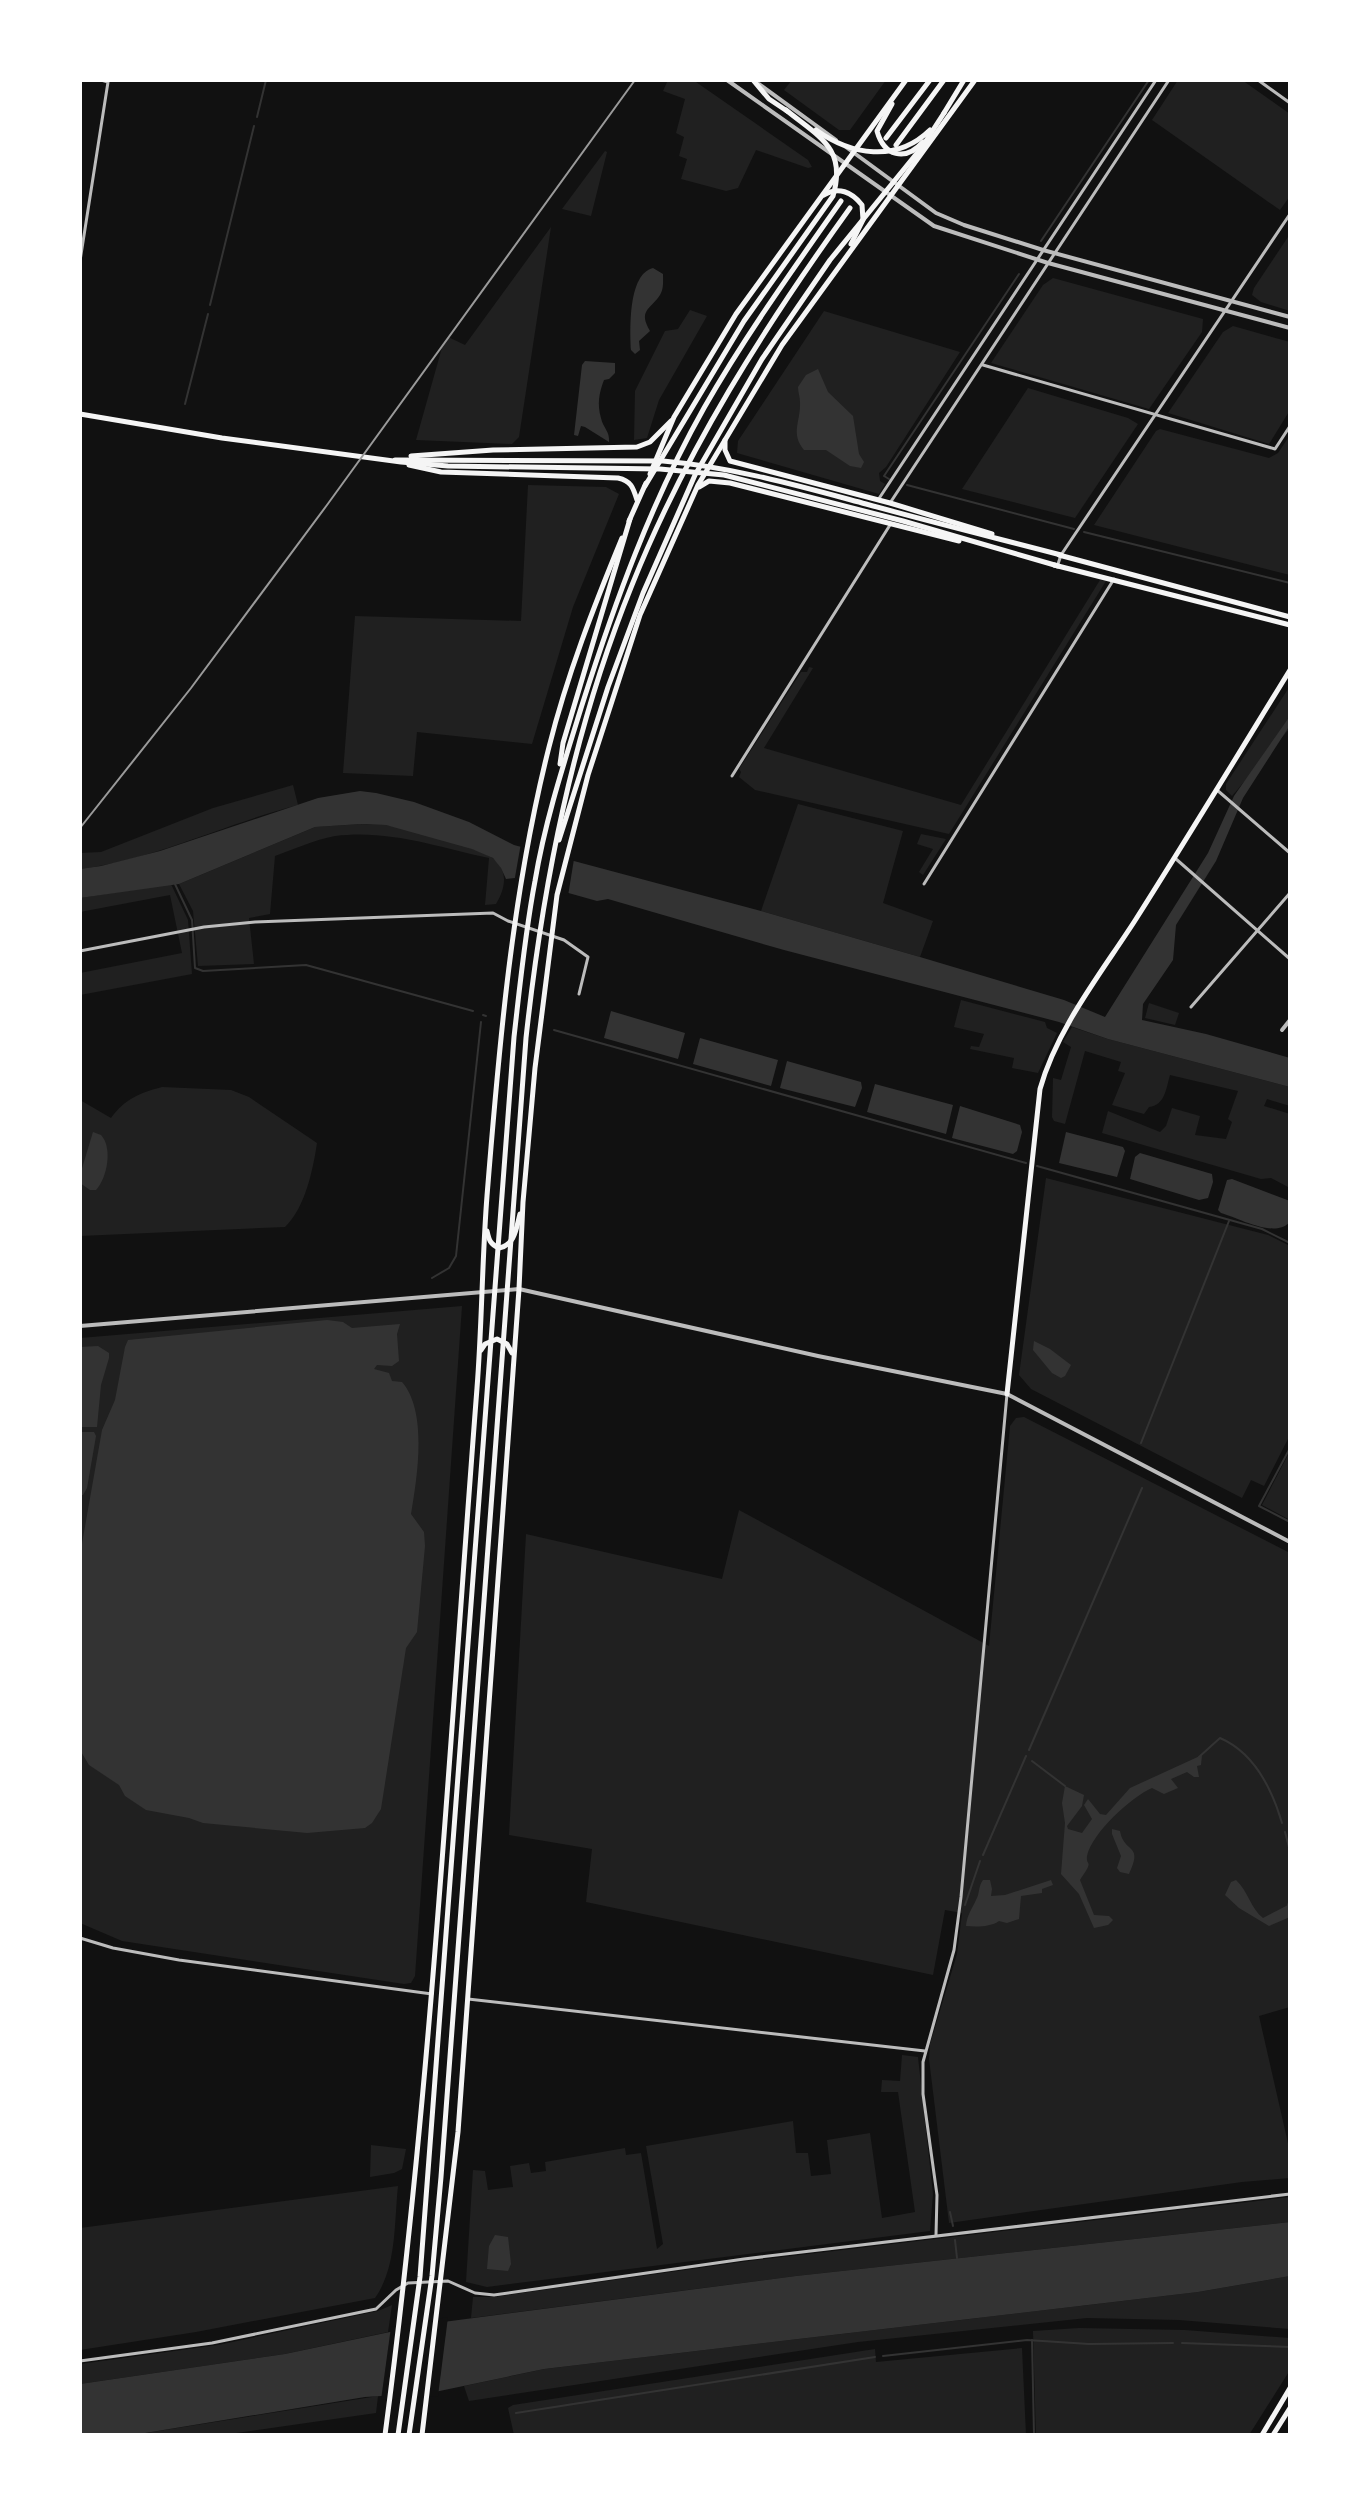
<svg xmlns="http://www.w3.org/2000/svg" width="1370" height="2515" viewBox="0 0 1370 2515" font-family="Poppins,sans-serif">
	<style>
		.green { fill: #202020 }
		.water { fill: #333 }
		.pier { fill: #111 }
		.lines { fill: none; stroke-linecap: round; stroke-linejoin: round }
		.stream { stroke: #333; stroke-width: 2 }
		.minor { stroke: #bcbcbc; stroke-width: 3 }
		.tertiary { stroke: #bcbcbc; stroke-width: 4 }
		.secondary { stroke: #f5f5f5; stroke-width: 5 }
		.primary { stroke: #f5f5f5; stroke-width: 5 }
		.trunk { stroke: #f5f5f5; stroke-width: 5 }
		.rail { stroke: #9a9a9a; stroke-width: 2 }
	</style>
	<rect width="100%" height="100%" fill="#111"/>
	<!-- green -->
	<g class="green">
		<path d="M668 80 696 82 808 160 812 167 808 168 756 150 738 188 726 191 681 179 687 159 679 156 684 137 676 133 685 99 663 91Z"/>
		<path d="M792 80H886L850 130H839L784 90Z"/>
		<path d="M1178 80H1242L1290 114V196L1280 210 1152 120Z"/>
		<path d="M605 151 607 152 591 216 562 209Z"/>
		<path d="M551 227 519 437 512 444 416 440 443 344 448 337 465 345Z"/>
		<path d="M1290 234V311L1261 302 1252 295 1254 288Z"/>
		<path d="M1053 278 1203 319 1202 332 1149 409 991 363 1043 285Z"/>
		<path d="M690 310 707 316 659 400 647 438 634 440 635 391 665 331 678 329Z"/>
		<path d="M824 311 960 352 886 467 879 473 880 481 885 484 879 494 737 453 738 441Z"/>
		<path d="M1233 326 1290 342V410L1269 444 1168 413 1223 332Z"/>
		<path d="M1028 388 1128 418 1138 424 1075 518 962 489Z"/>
		<path d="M1160 429 1269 458 1278 453 1290 435V575L1094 525 1156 431Z"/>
		<path d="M528 485 606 487 619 494 573 607 532 744 417 732 413 776 343 773 355 616 521 621Z"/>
		<path d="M1100 580 1106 581 949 834 755 790 739 777 741 772 739 769 801 672H807L809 667 813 668 764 748 961 805Z"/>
		<path d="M1290 686V728L1232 796 1226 790V784Z"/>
		<path d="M293 785 298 805C224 824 156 859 80 869V853L101 852 213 808Z"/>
		<path d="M798 804 903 831 883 903 933 921 920 957 761 911Z"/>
		<path d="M361 824C369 825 378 824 386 825 406 828 481 848 494 859 509 872 505 889 496 904L485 905 489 858C438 847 388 829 335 836 314 840 294 849 275 856L270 914 249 918 254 964 198 966 193 911 179 884 315 827Z"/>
		<path d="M921 834 946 839 923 875 919 872 933 849 917 844Z"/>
		<path d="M171 884 188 920 192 974 80 995V973L182 953 170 895 80 912V898Z"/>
		<path d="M961 1000 1045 1022 1047 1028 1057 1033 1038 1073 1012 1068 1014 1058 970 1049 971 1046 979 1047 984 1034 954 1027Z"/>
		<path d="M1149 1003 1179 1013 1175 1025 1145 1018Z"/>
		<path d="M1072 1027 1108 1039 1290 1087V1106L1267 1099 1264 1106 1290 1114V1188L1271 1178 1261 1179 1102 1133 1108 1111 1160 1132 1166 1126 1172 1108 1200 1116 1195 1135 1226 1139 1232 1122 1228 1119 1238 1091 1170 1075C1166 1089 1165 1105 1149 1107L1144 1114 1112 1105 1125 1073 1118 1071 1121 1062 1085 1051 1065 1124 1054 1121 1052 1117 1053 1078 1061 1080 1071 1047 1063 1042Z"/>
		<path d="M162 1087 231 1090 249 1097 317 1143C313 1170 305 1208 285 1227L80 1236V1100L111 1118C125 1099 139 1093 162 1087Z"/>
		<path d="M1046 1178 1268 1235 1290 1246V1435L1264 1486 1251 1480 1242 1498 1031 1389 1019 1375Z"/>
		<path d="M462 1306 415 1976 411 1983 404 1984 122 1941 80 1923V1338Z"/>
		<path d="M1024 1417 1290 1553V2007L1259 2016 1290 2152V2178L1242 2182 949 2223 929 2059 930 2044 957 1954 962 1913 945 1910 933 1975 586 1902 592 1849 509 1835 526 1534 722 1579 739 1510 989 1646 1010 1426 1016 1418Z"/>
		<path d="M1290 1451V1520L1262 1505Z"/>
		<path d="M902 2055 918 2057 933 2194 930 2231 487 2287 466 2282 473 2170 485 2171 488 2190 513 2187 510 2166 529 2163 531 2173 546 2171 545 2162 625 2148 626 2155 641 2153 657 2249 663 2244 646 2146 793 2121 796 2153H808L811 2176 831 2174 827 2140 870 2133 882 2218 915 2212 898 2092H881L882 2080 900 2081Z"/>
		<path d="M371 2145 406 2149 402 2169 394 2173 370 2177Z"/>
		<path d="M398 2186C394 2223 397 2267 375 2298L196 2332 80 2350V2228Z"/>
		<path d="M1290 2197V2222L796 2276 471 2318 473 2297H494L749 2261Z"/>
		<path d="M1290 2276V2329L1179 2320 1087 2318 858 2342 469 2401 464 2386 544 2369 1198 2292Z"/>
		<path d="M392 2305 388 2332 285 2354 80 2384V2364L218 2345 378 2311Z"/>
		<path d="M1079 2328 1185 2330 1290 2338V2370L1249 2435H1036L1033 2331Z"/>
		<path d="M1022 2348 1026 2435H514L508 2408 513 2405 875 2349 876 2362Z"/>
		<path d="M378 2396 376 2413 222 2435H133Z"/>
	</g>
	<!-- water -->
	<g class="water">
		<path d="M653 268 663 274C663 280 664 289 660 295 650 310 638 310 650 331L639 341 640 350 635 354 631 350C630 329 628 274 653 268Z"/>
		<path d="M585 361 615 363V373L609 379 604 380C599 393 597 404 601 418 603 428 610 431 609 442L585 427 581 426 578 436 574 435 582 365Z"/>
		<path d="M818 369 828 392 853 416 859 454 864 462 861 468 850 466 826 450H804C790 433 801 421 800 402 800 397 798 392 798 387L806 375Z"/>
		<path d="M1290 716V725L1243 798 1216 861 1176 925 1173 960 1143 1004 1142 1020 1206 1034 1290 1058V1087L1108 1039 1059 1022 784 950 608 899 597 901 515 878 506 879 501 868 493 858 472 849 386 825 361 824 315 827 179 884 80 898V869L101 866 160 851 318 798 360 791 376 793 414 802 469 822 514 845 761 911 920 957 1064 1000 1105 1017 1208 853 1234 796Z"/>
		<path d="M611 1011 685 1033 678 1059 604 1038Z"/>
		<path d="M700 1038 778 1060 771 1086 693 1064Z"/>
		<path d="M787 1061 861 1082 862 1088 855 1107 780 1088Z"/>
		<path d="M875 1084 953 1105 946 1134 867 1112Z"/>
		<path d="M960 1106 1020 1125 1022 1132 1017 1151 1013 1154 952 1138Z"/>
		<path d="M93 1132 101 1135C113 1148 107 1178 96 1190H90L80 1183V1175Z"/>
		<path d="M1066 1132 1123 1147 1125 1151 1117 1177 1059 1163Z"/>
		<path d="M1140 1153 1212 1174 1213 1182 1208 1198 1199 1200 1130 1179 1135 1157Z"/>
		<path d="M1232 1179 1290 1201 1289 1223C1273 1238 1239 1218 1221 1213L1218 1210 1227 1180Z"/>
		<path d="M327 1320 343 1322 352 1328 400 1324 397 1334 399 1361 392 1366 377 1365 374 1369 389 1373 392 1381 402 1382C428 1412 417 1478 411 1514L424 1532 425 1546 417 1632 406 1648 381 1809 372 1823 365 1828 307 1833 203 1823 189 1818 146 1810 125 1796 119 1785 89 1765 80 1750V1555L102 1430 115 1400 125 1347 128 1340Z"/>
		<path d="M1034 1341 1050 1349 1071 1365 1065 1376 1061 1378 1052 1373 1033 1350Z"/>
		<path d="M98 1346 109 1353V1358L101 1385 97 1427H80V1347Z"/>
		<path d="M80 1432H94L96 1436 87 1488 83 1495H80Z"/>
		<path d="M1202 1755 1201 1765 1197 1766 1199 1777H1194L1187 1772 1171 1779 1178 1788 1164 1794 1152 1788C1131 1797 1092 1833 1087 1856 1086 1865 1091 1861 1087 1869 1085 1873 1082 1876 1080 1880L1094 1915 1109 1916 1113 1920 1108 1925 1094 1928 1079 1894 1061 1874 1065 1823 1062 1803 1065 1786 1084 1795 1082 1806 1067 1826 1068 1829 1082 1833 1092 1819 1084 1805 1088 1799 1100 1814 1106 1815 1130 1788Z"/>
		<path d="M1112 1829 1120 1831C1124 1854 1144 1843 1129 1874L1120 1872 1117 1868 1121 1856 1112 1834Z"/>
		<path d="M983 1880H990L992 1889 991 1896 1005 1895 1051 1880 1053 1885 1042 1889V1893L1021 1896 1019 1919 1007 1923 999 1921C991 1927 976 1927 966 1926 967 1915 972 1909 976 1900 980 1893 978 1887 983 1880Z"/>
		<path d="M1236 1880C1248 1891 1251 1909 1263 1918L1288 1905 1290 1917 1269 1926 1239 1908 1225 1895 1231 1882Z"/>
		<path d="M1290 2222V2276L1198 2292 544 2369 430 2393 365 2397 133 2435H80V2384L285 2354 428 2324 796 2276Z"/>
		<path d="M495 2235 508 2237 511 2264 508 2271 487 2269 489 2246Z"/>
	</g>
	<!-- pier -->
	<g class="pier">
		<path d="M521 843 574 859 568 896 514 883Z"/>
		<path d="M448 2317 438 2396 381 2400 391 2327Z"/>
	</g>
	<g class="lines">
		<!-- stream -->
		<g class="stream">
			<path d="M279 81 280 80"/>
			<path d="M257 117 266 80"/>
			<path d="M1041 241 1149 80"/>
			<path d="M210 305 254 126"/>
			<path d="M185 404 208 314"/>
			<path d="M889 479 884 476 1019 274"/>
			<path d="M907 485 1074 529"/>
			<path d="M1084 532 1290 583"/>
			<path d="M174 882 192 920 195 968 203 971 306 965 473 1011"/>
			<path d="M483 1015 486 1016"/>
			<path d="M554 1030 1026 1163"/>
			<path d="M1037 1166 1262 1229 1290 1243"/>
			<path d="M432 1278 449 1268 456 1256 481 1022"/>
			<path d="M1141 1443 1229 1221"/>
			<path d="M1290 1448 1259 1506 1290 1522"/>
			<path d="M1029 1750 1142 1488"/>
			<path d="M1199 1757 1220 1738C1255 1753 1272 1789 1282 1823"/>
			<path d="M1032 1761 1065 1786"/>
			<path d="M1285 1832 1290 1851"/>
			<path d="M983 1855 1026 1756"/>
			<path d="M965 1905 980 1861"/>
			<path d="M1288 1905 1290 1900"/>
			<path d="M950 2212 953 2226"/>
			<path d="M955 2240 957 2258"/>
			<path d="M1032 2340 1034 2435"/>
			<path d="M1182 2343 1290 2347"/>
			<path d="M883 2356 1027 2340 1089 2344 1173 2343"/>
			<path d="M516 2413 875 2357"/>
		</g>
		<!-- minor -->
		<g class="minor">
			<path d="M1258 80 1290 103"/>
			<path d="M80 261 108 82 101 80"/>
			<path d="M983 365 1275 449 1290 426"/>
			<path d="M878 500 1156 80"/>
			<path d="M890 503 1169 80"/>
			<path d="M1058 564 1061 555 1290 214"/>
			<path d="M732 776 890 525"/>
			<path d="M1217 790 1290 853"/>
			<path d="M1176 859 1290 959"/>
			<path d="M924 884 1114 579"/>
			<path d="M80 951 204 927 255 922 493 913 508 921 564 940 588 957 579 994"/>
			<path d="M1191 1007 1290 893"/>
			<path d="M80 1938 113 1948 179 1960 432 1994"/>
			<path d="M468 1999 925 2051"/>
			<path d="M936 2235 937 2195 923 2094V2062L954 1950 961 1897 1007 1394"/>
			<path d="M80 2361 212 2343 376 2309 396 2290 408 2283 448 2281 475 2293 494 2295 744 2259 1290 2194"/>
		</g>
		<!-- tertiary -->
		<g class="tertiary">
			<path d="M727 80 934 226 1048 263 1290 328"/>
			<path d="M759 84 836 140"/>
			<path d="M846 147 936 213 964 225 1043 250 1290 317"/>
			<path d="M1282 1030 1290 1020"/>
			<path d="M80 1326 519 1289 818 1356 1007 1394 1290 1542"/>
		</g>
		<!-- secondary -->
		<g class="secondary">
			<path d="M892 104 877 131C884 156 905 162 923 142"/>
			<path d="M824 195C838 186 852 192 862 205L863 220 851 244"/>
			<path d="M80 414 222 438 401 462 448 466 660 469 724 475 903 521 1058 566"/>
			<path d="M725 440V450L730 461 890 503 992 534"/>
			<path d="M411 456 493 450 637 447 650 442 671 421"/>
			<path d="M395 460 663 461C733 467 799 486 866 504 931 522 996 538 1061 555"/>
			<path d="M409 465 441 472 618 478C631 481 633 487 637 500"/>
			<path d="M650 474 674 417 736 314 906 80"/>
			<path d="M699 487 709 481 730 483 959 541"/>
			<path d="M629 521 646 483"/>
			<path d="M1059 555 1290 617"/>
			<path d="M1054 565 1290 625"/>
			<path d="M487 1231C489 1240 490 1244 499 1248 515 1245 516 1229 520 1214"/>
			<path d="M481 1350 485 1344 497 1339 507 1344 512 1353"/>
			<path d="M1007 1394 1040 1089C1057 1028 1102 972 1136 919 1188 837 1239 753 1290 670"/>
			<path d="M385 2435C431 2088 450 1737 477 1388 482 1324 482 1260 487 1196 499 1046 512 893 549 747 567 675 594 606 622 538"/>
			<path d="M422 2435 458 2132 519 1289 523 1202 535 1068 557 895 588 775 640 615 698 485 782 345 975 80"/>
		</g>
		<!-- primary -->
		<g class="primary">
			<path d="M1262 2435 1290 2388"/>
			<path d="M1273 2435 1290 2408"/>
		</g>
		<!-- trunk -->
		<g class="trunk">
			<path d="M753 80 769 99 787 111"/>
			<path d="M944 113 964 80"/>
			<path d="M816 130C851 155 896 163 930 130"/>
			<path d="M886 138 930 80"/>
			<path d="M896 145 944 80"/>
			<path d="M645 486 744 321 833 196C847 148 819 137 786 110"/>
			<path d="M560 764 563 743 630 519"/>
			<path d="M559 840 608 687 643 593 695 475 762 359 830 260 922 147 944 113"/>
			<path d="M398 2435 420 2277 514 1037C520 985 525 933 535 881 545 821 564 763 582 705 615 602 651 502 704 408 745 336 794 268 841 201"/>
			<path d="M409 2435 432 2276 441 2177 526 1038C543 883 573 730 632 585 686 450 765 326 850 208"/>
		</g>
		<!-- rail -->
		<path class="rail" d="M80 828 191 688 327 505 635 80"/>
	</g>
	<!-- border -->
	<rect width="1370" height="2515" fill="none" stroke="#ffffff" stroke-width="164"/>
</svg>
